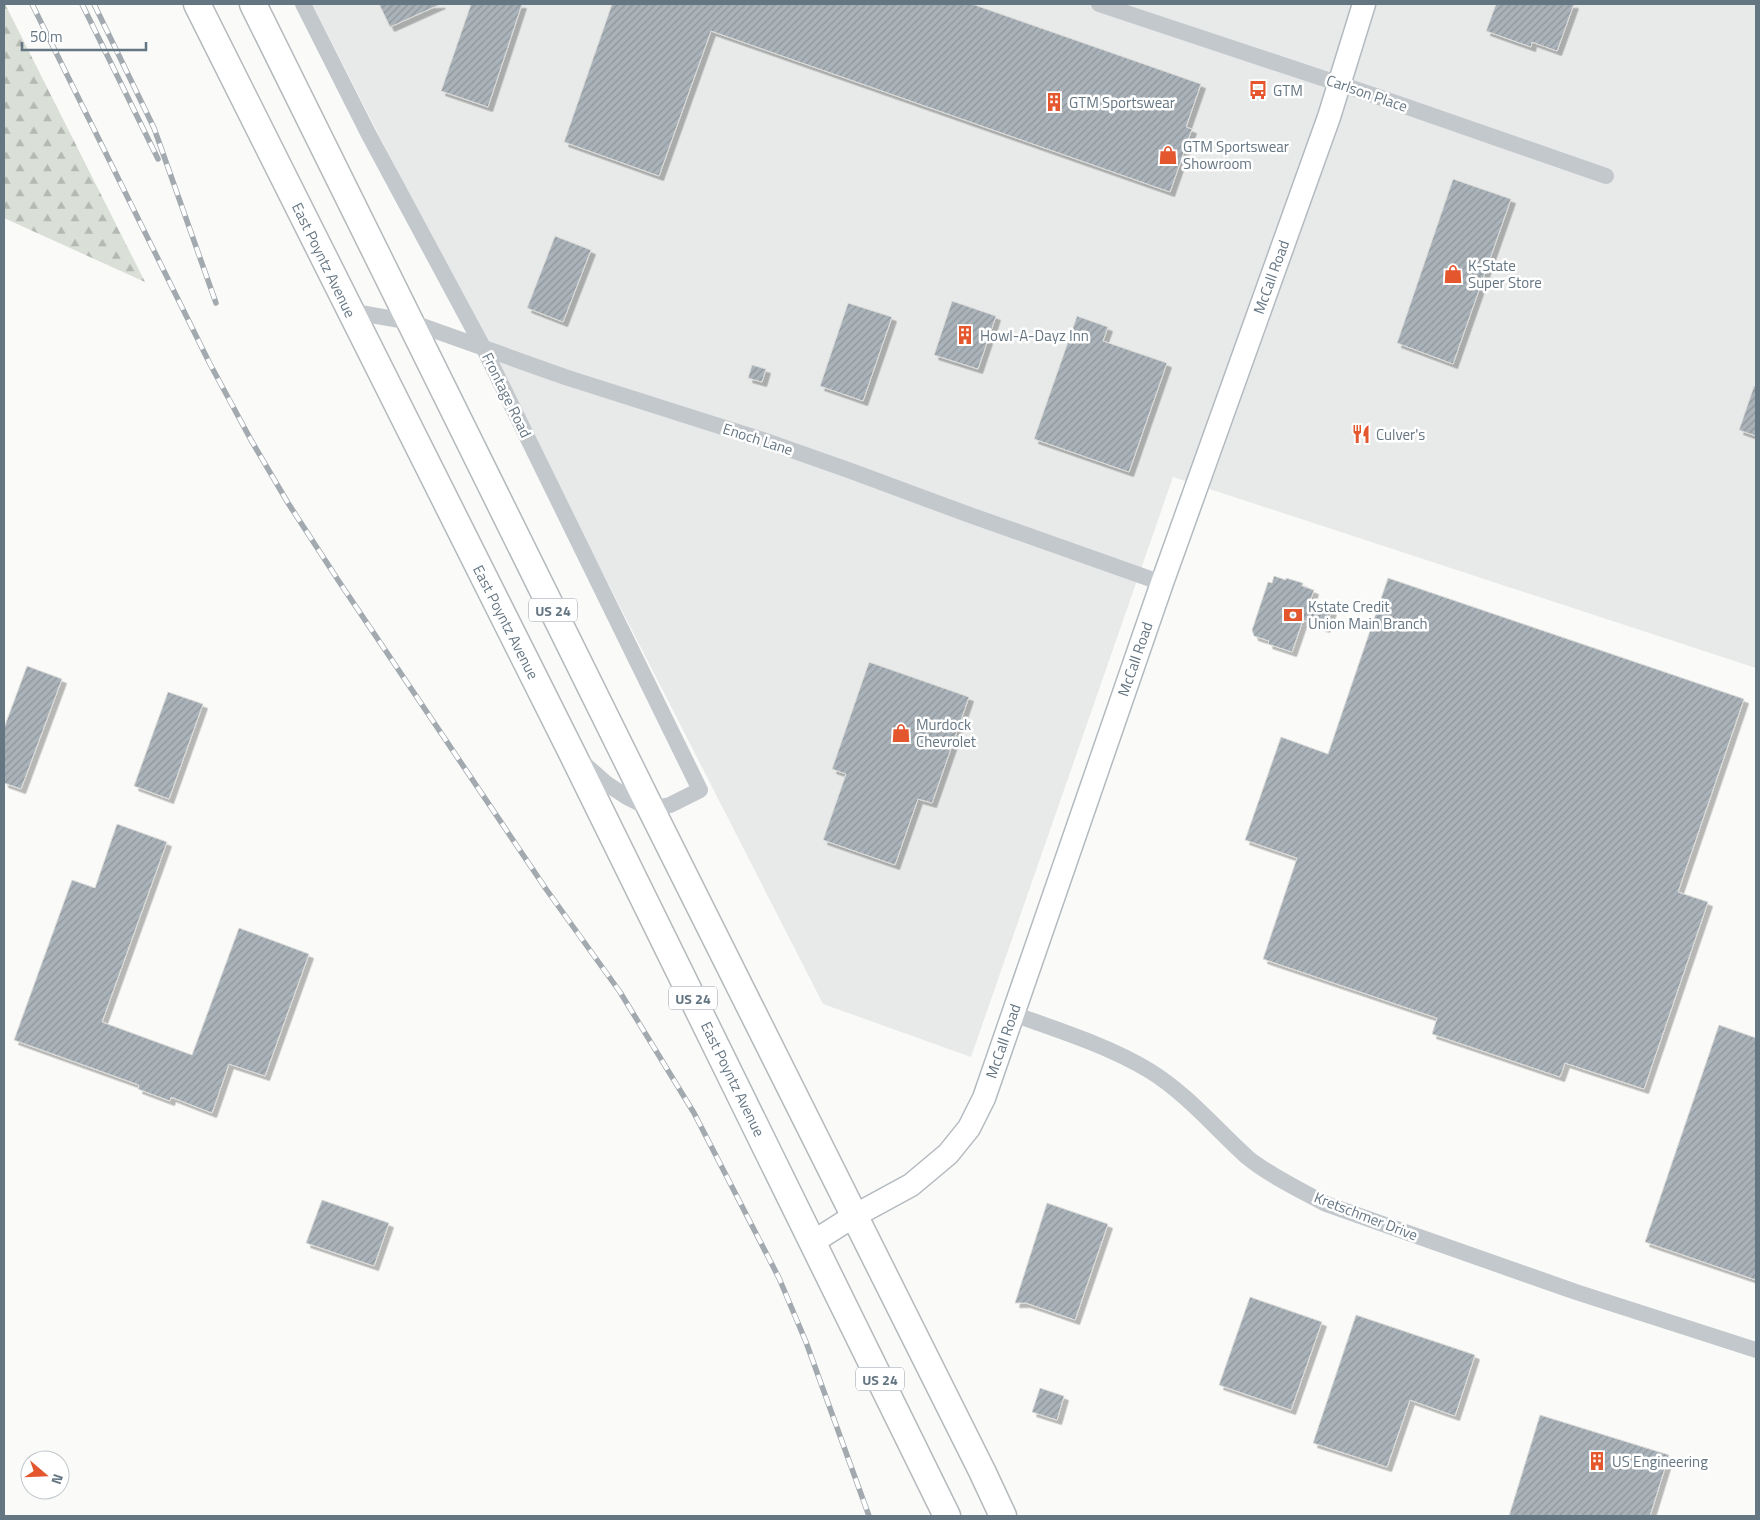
<svg xmlns="http://www.w3.org/2000/svg" width="1760" height="1520" viewBox="0 0 1760 1520" font-family="'Titillium Web',sans-serif">
	<style>
		.built { fill: #e8e9e9 }
		.forest { fill: url(#forest-firs) }
		.building { fill: url(#building-hatch); stroke: #dcdcda; filter: url(#shadow) }
		.lines { fill: none; stroke-linecap: round; stroke-linejoin: round }
		.secondary-casing { stroke: #b3babf; stroke-width: 25 }
		.trunk-casing { stroke: #b4b9bd; stroke-width: 29 }
		.minor { stroke: #c3c8cc; stroke-width: 16 }
		.secondary { stroke: #fff; stroke-width: 22 }
		.trunk { stroke: #fff; stroke-width: 26 }
		.rail-casing { stroke: #a2aab0; stroke-width: 5.5 }
		.rail { stroke: #fff; stroke-width: 4; stroke-dasharray: 11; stroke-linecap: butt }
		.labels { text-anchor: middle; dominant-baseline: central; stroke-width: 5; stroke-linejoin: round; paint-order: stroke }
		.shield { fill: #fff; stroke: #939fa8; stroke-width: 1 }
		.shield-label { font-size: 14px; font-weight: bold; fill: #657683 }
		.poi-label { font-size: 15px; fill: #657683; stroke: #fff; text-anchor: start }
		.street-label { font-size: 15px; fill: #657683; stroke: #fff }
	</style>
	<defs>
		<pattern id="forest-firs" width="22" height="20" patternUnits="userSpaceOnUse" patternTransform="scale(1.25)"><rect width="22" height="20" fill="#dadfd7"/><path d="M5 1l3.5 6h-7zM16 11l3.5 6h-7z" fill="#b4b9b4"/></pattern>
		<pattern id="building-hatch" width="6" height="6" patternUnits="userSpaceOnUse" patternTransform="scale(1.25)"><rect width="6" height="6" fill="#aab3b9"/><path d="M-1 1l2-2M0 6l6-6M5 7l2-2" fill="none" stroke="#8e969c"/></pattern>
		<filter id="shadow"><feDropShadow dx="4.5" dy="4.5" stdDeviation="0" flood-color="#0004"/></filter>
	</defs>
	<rect width="100%" height="100%" fill="#fafaf8"/>
	<!-- built -->
	<path class="built" d="M312 4H1756V668L1173 477 971 1057 823 1004Z"/>
	<!-- forest -->
	<path class="forest" d="M4 4H5L145 282 4 218Z"/>
	<!-- building -->
	<g class="building">
		<path d="M379 4H441L390 27Z"/>
		<path d="M471 4H522L488 107 441 91Z"/>
		<path d="M612 4H972L1201 84 1186 127 1192 129 1170 192 711 31 659 176 564 142Z"/>
		<path d="M1496 4H1574L1557 51 1532 42 1531 47 1486 31Z"/>
		<path d="M1453 179 1511 199 1453 364 1397 343Z"/>
		<path d="M555 236 591 250 563 322 527 308Z"/>
		<path d="M952 301 996 316 978 369 934 355Z"/>
		<path d="M848 303 892 317 863 401 820 386Z"/>
		<path d="M1077 316 1108 327 1103 341 1167 363 1129 472 1034 439Z"/>
		<path d="M752 365 766 369 762 382 748 378Z"/>
		<path d="M1754 386 1756 387V436L1739 430Z"/>
		<path d="M1274 576 1286 580V578L1303 583 1302 586 1314 590 1310 602 1332 610 1325 628 1303 620 1292 652 1268 644 1269 641 1254 636 1252 630 1268 582 1272 583Z"/>
		<path d="M1388 578 1744 699 1678 892 1708 902 1644 1089 1565 1063 1560 1077 1432 1034 1437 1018 1263 959 1297 858 1245 840 1281 737 1328 754Z"/>
		<path d="M869 662 969 697 932 803 918 799 895 865 823 840 846 774 832 769Z"/>
		<path d="M27 666 62 679 21 789 4 783V728Z"/>
		<path d="M168 692 203 704 169 799 134 786Z"/>
		<path d="M117 824 167 842 102 1022 192 1055 239 928 309 954 265 1076 229 1064 212 1113 171 1097 170 1101 138 1089 139 1085 14 1040 72 880 95 888Z"/>
		<path d="M1719 1025 1756 1038V1280L1645 1242Z"/>
		<path d="M322 1200 389 1223 374 1266 306 1243Z"/>
		<path d="M1047 1203 1108 1224 1075 1320 1026 1303H1015Z"/>
		<path d="M1250 1297 1322 1322 1291 1410 1219 1385Z"/>
		<path d="M1356 1315 1475 1355 1455 1416 1410 1400 1387 1467 1313 1443Z"/>
		<path d="M1040 1388 1064 1396 1057 1420 1032 1412Z"/>
		<path d="M1540 1415 1669 1455 1650 1516H1509Z"/>
	</g>
	<g class="lines">
		<!-- secondary casing -->
		<g class="secondary-casing">
			<path id="secondary" d="M813 1242 854 1216 911 1185 948 1154 969 1128 984 1098 1162 583 1329 117 1364 4"/>
		</g>
		<!-- trunk casing -->
		<g class="trunk-casing">
			<g id="trunk">
				<path d="M197 4 572 753 947 1516"/>
				<path d="M253 4 651 809 982 1471 1003 1516"/>
			</g>
		</g>
		<!-- minor -->
		<g class="minor">
			<path d="M303 4 368 133 484 349 700 790 670 805 651 809 627 797 607 784 582 762"/>
			<path d="M1099 4 1373 95 1606 176"/>
			<path d="M349 311 411 322 565 377 766 441 851 471 967 514 1162 583"/>
			<path d="M1013 1014C1058 1030 1109 1046 1150 1071 1187 1094 1215 1128 1247 1157 1267 1174 1302 1191 1326 1204L1576 1292 1756 1350"/>
		</g>
		<!-- secondary -->
		<use href="#secondary" class="secondary"/>
		<!-- trunk -->
		<use href="#trunk" class="trunk"/>
		<!-- rail casing -->
		<g class="rail-casing">
			<g id="rail">
				<path d="M32 4 210 364 251 440 288 503 340 583 546 889 620 992 694 1113 779 1278 806 1342 869 1516"/>
				<path d="M82 4 158 159"/>
				<path d="M94 4 154 128 216 303"/>
			</g>
		</g>
		<!-- rail -->
		<use href="#rail" class="rail"/>
	</g>
	<!-- icons -->
	<defs>
		<g id="bus-bare" transform="scale(1.5)"><path d="M-5-6H5V4H4V6H2V4H-2V6H-4V4H-5ZM-3.5-4V0h7V-4ZM-3.5 1.2v1.5H-2V1.2ZM2 1.2v1.5H3.5V1.2Z" fill="#e4572e" stroke="#fff" stroke-width="2.5" paint-order="stroke"/></g>
		<g id="building-bare" transform="scale(1.5)"><path d="M-4-6H4V6H1V3H-1V6H-4ZM-2.5-4.3h1.7v1.8h-1.7ZM.8-4.3h1.7v1.8H.8ZM-2.5-1h1.7V.8h-1.7ZM.8-1h1.7V.8H.8Z" fill="#e4572e" stroke="#fff" stroke-width="2.5" paint-order="stroke"/></g>
		<g id="shop-bare" transform="scale(1.5)"><path d="M-5-2.5h2.3a2.7 3.5 0 0 1 5.4 0H5L5.5 6h-11ZM-1.5-2.5h3a1.5 2.3 0 0 0-3 0Z" fill="#e4572e" stroke="#fff" stroke-width="2.5" paint-order="stroke"/></g>
		<g id="restaurant-bare" transform="scale(1.5)"><path d="M-5-6h1v4h1v-4h1v4h1v-4h1v5L-1.5 .5V6h-2V.5L-5-1ZM5-6V6H3V1.5H1.5Q1.5-4 5-6Z" fill="#e4572e" stroke="#fff" stroke-width="2.5" paint-order="stroke"/></g>
		<g id="bank-bare" transform="scale(1.5)"><path d="M-6-4H6V4H-6ZM0-2.3a2.3 2.3 0 1 0 0 4.6a2.3 2.3 0 1 0 0-4.6Z" fill="#e4572e" stroke="#fff" stroke-width="2.5" paint-order="stroke"/></g>
	</defs>
	<g fill-rule="evenodd">
		<use href="#bus-bare" x="1258" y="90"/>
		<use href="#building-bare" x="1054" y="102"/>
		<use href="#shop-bare" x="1168" y="155"/>
		<use href="#shop-bare" x="1453" y="274"/>
		<use href="#building-bare" x="965" y="335"/>
		<use href="#restaurant-bare" x="1361" y="434"/>
		<use href="#bank-bare" x="1293" y="615"/>
		<use href="#shop-bare" x="901" y="733"/>
		<use href="#building-bare" x="1597" y="1461"/>
	</g>
	<g class="labels">
		<!-- shield labels -->
		<g class="shield">
			<rect x="529" y="598.5" width="48" height="23" rx="4"/>
			<rect x="669" y="986.5" width="48" height="23" rx="4"/>
			<rect x="856" y="1367.5" width="48" height="23" rx="4"/>
		</g>
		<g class="shield-label">
			<text x="553" y="610">US 24</text>
			<text x="693" y="998">US 24</text>
			<text x="880" y="1379">US 24</text>
		</g>
		<!-- poi labels -->
		<g class="poi-label">
			<text x="1273" y="90">GTM</text>
			<text x="1069" y="102">GTM Sportswear</text>
			<text x="1183" y="146">GTM Sportswear<tspan x="1183" dy="17">Showroom</tspan></text>
			<text x="1468" y="265">K-State<tspan x="1468" dy="17">Super Store</tspan></text>
			<text x="980" y="335">Howl-A-Dayz Inn</text>
			<text x="1376" y="434">Culver's</text>
			<text x="1308" y="606">Kstate Credit<tspan x="1308" dy="17">Union Main Branch</tspan></text>
			<text x="916" y="724">Murdock<tspan x="916" dy="17">Chevrolet</tspan></text>
			<text x="1612" y="1461">US Engineering</text>
		</g>
		<!-- street labels -->
		<g class="street-label">
			<text transform="translate(1367 93) rotate(19)">Carlson Place</text>
			<text transform="translate(324 260) rotate(64)">East Poyntz Avenue</text>
			<text transform="translate(1271 277) rotate(-70)">McCall Road</text>
			<text transform="translate(507 395) rotate(64)">Frontage Road</text>
			<text transform="translate(758 439) rotate(18)">Enoch Lane</text>
			<text transform="translate(506 622) rotate(63)">East Poyntz Avenue</text>
			<text transform="translate(1135 659) rotate(-71)">McCall Road</text>
			<text transform="translate(1003 1041) rotate(-71)">McCall Road</text>
			<text transform="translate(733 1079) rotate(64)">East Poyntz Avenue</text>
			<text transform="translate(1366 1216) rotate(21)">Kretschmer Drive</text>
		</g>
	</g>
	<!-- border -->
	<rect width="1760" height="1520" fill="none" stroke="#657683" stroke-width="10"/>
	<!-- north arrow -->
	<g transform="translate(45 1475) rotate(109)"><circle r="24" fill="#ffffff" stroke="#c1c8cd"/>
	<path d="M0-4L9 19L0 12L-9 19Z" fill="#e4572e"/>
	<text y="-8" font-size="14" font-weight="bold" text-anchor="middle" fill="#657683">N</text>
	</g>
	<!-- scale -->
	<path d="M22 42v8h124v-8" fill="none" stroke="#657683" stroke-width="2.5"/>
	<text x="30" y="42" font-size="15" fill="#657683" stroke="#ffffff" stroke-width="4" paint-order="stroke">50 m</text>
</svg>
